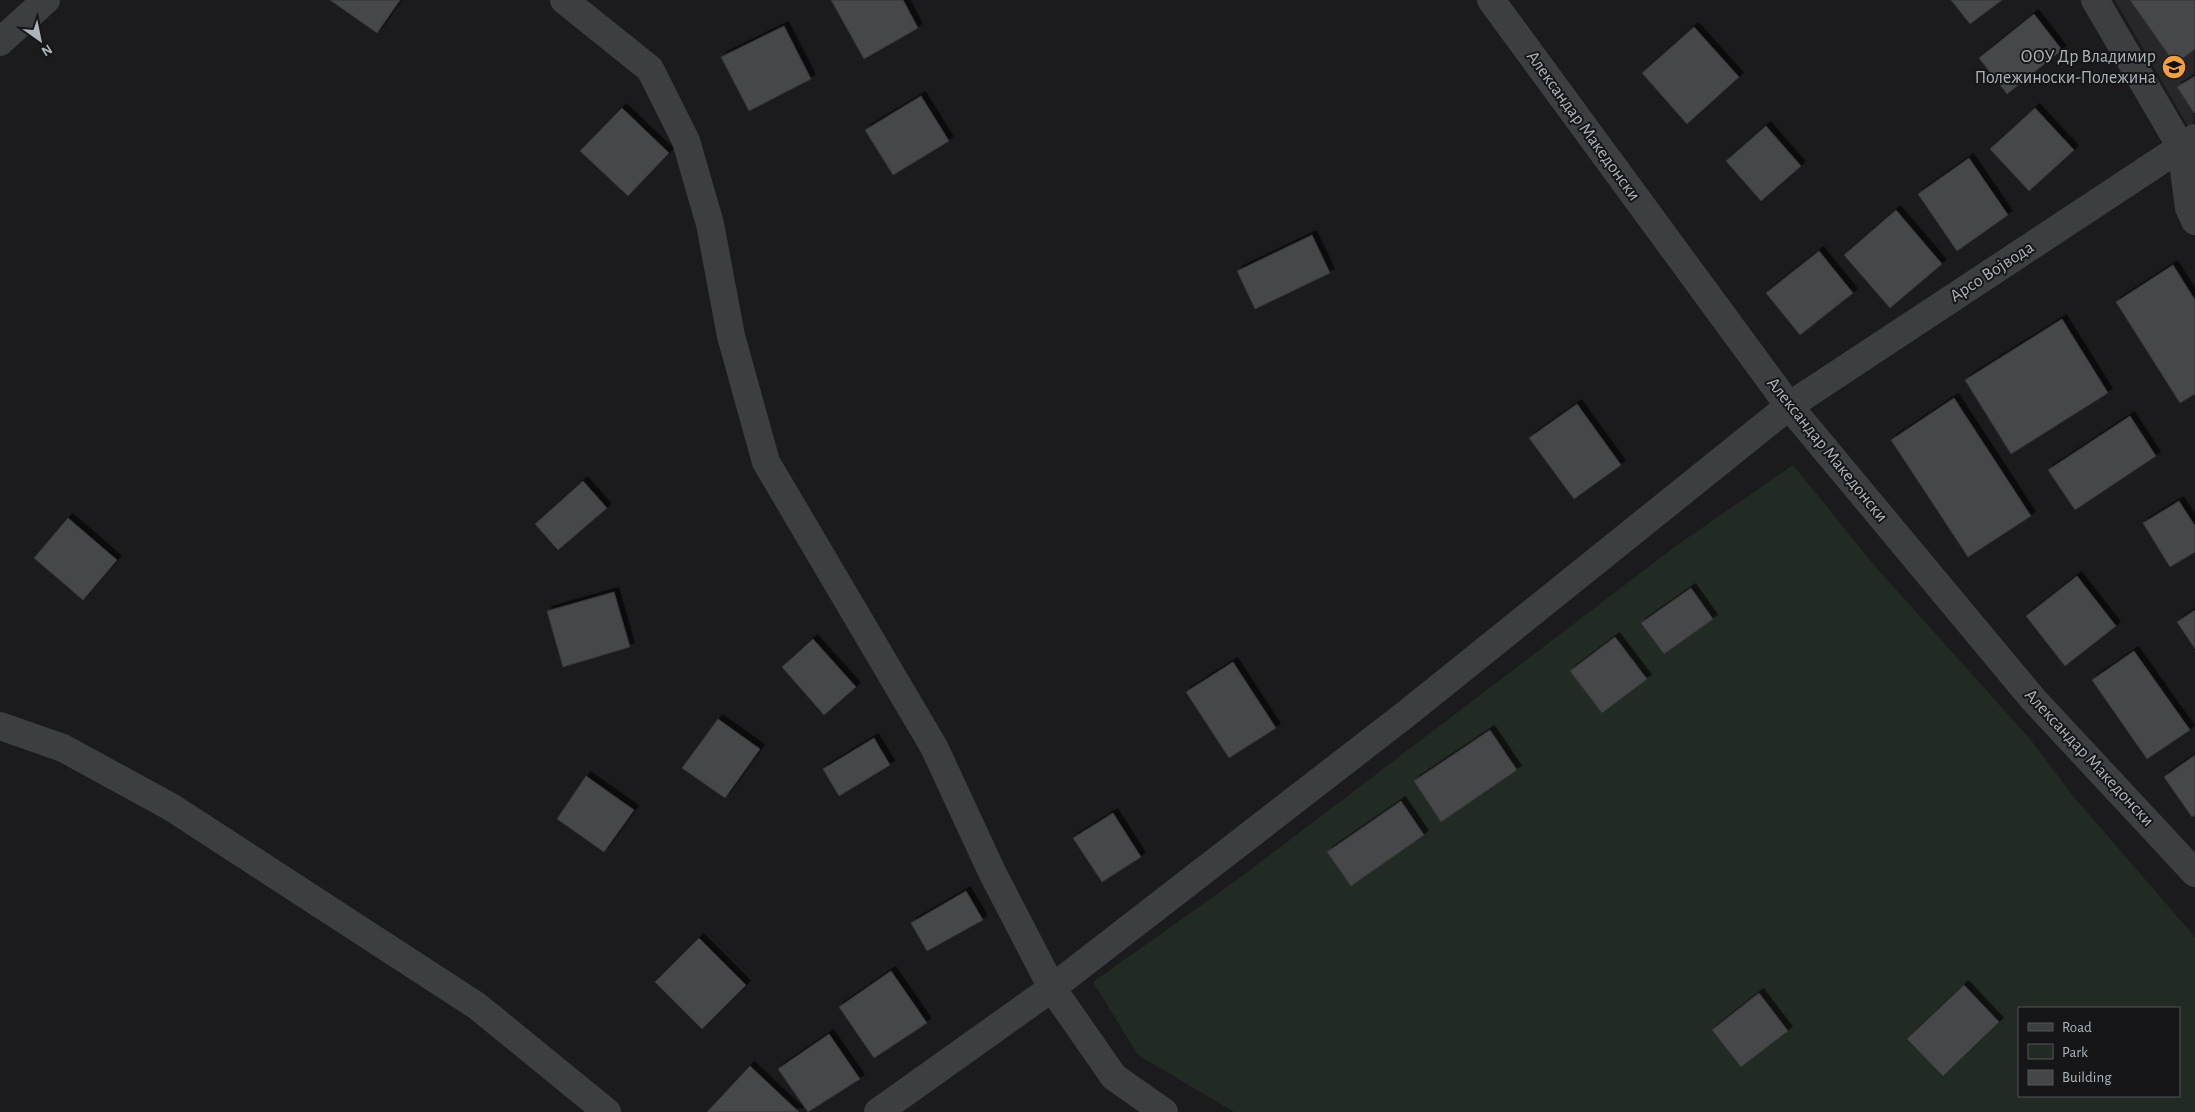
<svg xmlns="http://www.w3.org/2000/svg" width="2195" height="1112" viewBox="0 0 2195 1112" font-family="'Alegreya Sans',sans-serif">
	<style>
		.built { fill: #27272a }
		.green { fill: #222b23; fill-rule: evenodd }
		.building { fill: #45464a; stroke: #353539; filter: url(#shadow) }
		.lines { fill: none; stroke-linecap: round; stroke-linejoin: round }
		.minor { stroke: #3c3e42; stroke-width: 28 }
		.labels { text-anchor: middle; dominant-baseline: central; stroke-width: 4; stroke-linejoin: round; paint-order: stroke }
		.poi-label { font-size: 18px; fill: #aeb4bc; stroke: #161618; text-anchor: end }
		.street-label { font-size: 18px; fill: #aeb4bc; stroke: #161618 }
	</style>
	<defs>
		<filter id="shadow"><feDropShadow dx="4.5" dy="-4.5" stdDeviation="0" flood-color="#0009"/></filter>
	</defs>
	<rect width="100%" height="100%" fill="#1b1b1d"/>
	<!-- built -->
	<path class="built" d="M2115 0H2195L2193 135Z"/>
	<!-- green -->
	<path class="green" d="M1793 465 1873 564 2030 739 2073 796 2195 937V1112H1234L1138 1055 1093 982 1241 877 1676 546ZM2019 1008H2179V1096H2019Z"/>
	<!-- building -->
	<g class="building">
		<path d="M330 0H400L377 33Z"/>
		<path d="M831 0H903L918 28 864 59Z"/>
		<path d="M1951 0H2002L1970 24Z"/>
		<path d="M2130 0H2195V49L2175 64Z"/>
		<path d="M2034 14 2062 50 2007 94 1979 58Z"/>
		<path d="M784 26 811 79 749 111 721 57Z"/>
		<path d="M1694 27 1739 77 1687 124 1642 73Z"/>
		<path d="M2195 76V113H2194L2177 87Z"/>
		<path d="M921 96 949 141 893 175 865 130Z"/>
		<path d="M622 108 669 153 628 196 580 151Z"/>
		<path d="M2035 108 2074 150 2029 191 1990 149Z"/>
		<path d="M1766 126 1801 166 1761 201 1726 161Z"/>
		<path d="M1969 158 2008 215 1957 251 1918 194Z"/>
		<path d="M1896 210 1942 264 1890 308 1844 255Z"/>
		<path d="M1312 235 1330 273 1255 309 1237 271Z"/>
		<path d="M1819 251 1853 293 1800 335 1766 293Z"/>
		<path d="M2173 265 2195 300V394L2180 403 2116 302Z"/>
		<path d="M2062 319 2108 393 2011 454 1965 380Z"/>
		<path d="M1954 398 2031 516 1968 557 1891 440Z"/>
		<path d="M1577 404 1621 465 1574 499 1529 438Z"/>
		<path d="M2130 416 2156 456 2075 510 2048 470Z"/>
		<path d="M583 481 607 508 558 550 535 524Z"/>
		<path d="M2179 501 2195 526V552L2170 567 2143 523Z"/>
		<path d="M68 518 117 560 83 600 34 558Z"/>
		<path d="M2077 576 2116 626 2065 666 2026 616Z"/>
		<path d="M1691 588 1713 619 1664 654 1641 623Z"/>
		<path d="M614 592 630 647 563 667 547 611Z"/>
		<path d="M2195 610V649L2177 622Z"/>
		<path d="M1615 637 1647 679 1602 713 1570 671Z"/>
		<path d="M813 639 856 687 824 715 782 667Z"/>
		<path d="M2134 651 2190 730 2147 759 2092 680Z"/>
		<path d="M1233 662 1276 728 1229 758 1186 692Z"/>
		<path d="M718 719 760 749 725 798 682 768Z"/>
		<path d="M1490 730 1517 770 1441 822 1414 781Z"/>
		<path d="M874 738 890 765 839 796 823 769Z"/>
		<path d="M2195 755V815L2192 817 2164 777Z"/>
		<path d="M586 776 634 810 604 852 557 819Z"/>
		<path d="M1401 801 1424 835 1351 886 1327 852Z"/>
		<path d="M1113 813 1141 857 1102 882 1073 838Z"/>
		<path d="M966 891 983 920 927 951 911 923Z"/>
		<path d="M699 938 746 985 702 1029 655 982Z"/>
		<path d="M891 971 927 1023 874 1058 839 1007Z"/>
		<path d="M1964 985 1999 1022 1943 1076 1907 1039Z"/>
		<path d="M1759 993 1788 1031 1741 1067 1712 1030Z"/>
		<path d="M829 1034 860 1079 808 1112 778 1069Z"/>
		<path d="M750 1066 799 1112H707Z"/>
	</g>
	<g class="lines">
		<!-- minor -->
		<g class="minor">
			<path d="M564 0 650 69 686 141 710 224 731 336 766 462 934 747 992 872 1052 988 1406 714 1789 406 2195 138"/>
			<path d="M1491 0 1789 406 2033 699 2195 873"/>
			<path d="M2095 0 2181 147 2189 208 2195 221"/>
			<path d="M0 42 46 0"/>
			<path d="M0 726 63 748 171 807 477 1006 607 1112"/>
			<path d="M878 1112 1052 988 1114 1077 1164 1112"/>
		</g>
	</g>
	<!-- icons -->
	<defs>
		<g id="school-disc" transform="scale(1.25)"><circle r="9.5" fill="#f19f3f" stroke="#161618"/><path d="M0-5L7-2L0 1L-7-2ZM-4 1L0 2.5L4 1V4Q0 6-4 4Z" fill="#111"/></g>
	</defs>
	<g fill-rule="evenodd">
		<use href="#school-disc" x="2174" y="67"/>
	</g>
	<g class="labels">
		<!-- poi labels -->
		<g class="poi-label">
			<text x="2156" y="57">ООУ Др Владимир<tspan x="2156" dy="21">Полежиноски-Полежина</tspan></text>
		</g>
		<!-- street labels -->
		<g class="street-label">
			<text transform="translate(1583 126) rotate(54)">Александар Македонски</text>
			<text transform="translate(1992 272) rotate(-33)">Арсо Војвода</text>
			<text transform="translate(1827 450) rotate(51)">Александар Македонски</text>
			<text transform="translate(2089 758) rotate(47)">Александар Македонски</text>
		</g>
	</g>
	<!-- legend -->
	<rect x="2018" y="1007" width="162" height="90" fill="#161618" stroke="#53555a"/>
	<rect x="2028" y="1023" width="25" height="8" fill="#3c3e42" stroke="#53555a"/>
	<text x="2062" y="1032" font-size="15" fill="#aeb4bc">Road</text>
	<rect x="2028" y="1044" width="25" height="15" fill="#222b23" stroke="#53555a"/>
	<text x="2062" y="1057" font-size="15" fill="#aeb4bc">Park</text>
	<rect x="2028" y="1070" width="25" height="15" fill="#45464a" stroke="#53555a"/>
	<text x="2062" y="1082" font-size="15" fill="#aeb4bc">Building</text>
	<!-- north arrow -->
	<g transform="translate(40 40) rotate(147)" stroke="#161618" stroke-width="4" paint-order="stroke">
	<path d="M0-4L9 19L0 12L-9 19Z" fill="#aeb4bc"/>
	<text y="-8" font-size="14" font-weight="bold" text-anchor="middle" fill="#aeb4bc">N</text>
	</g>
</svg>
